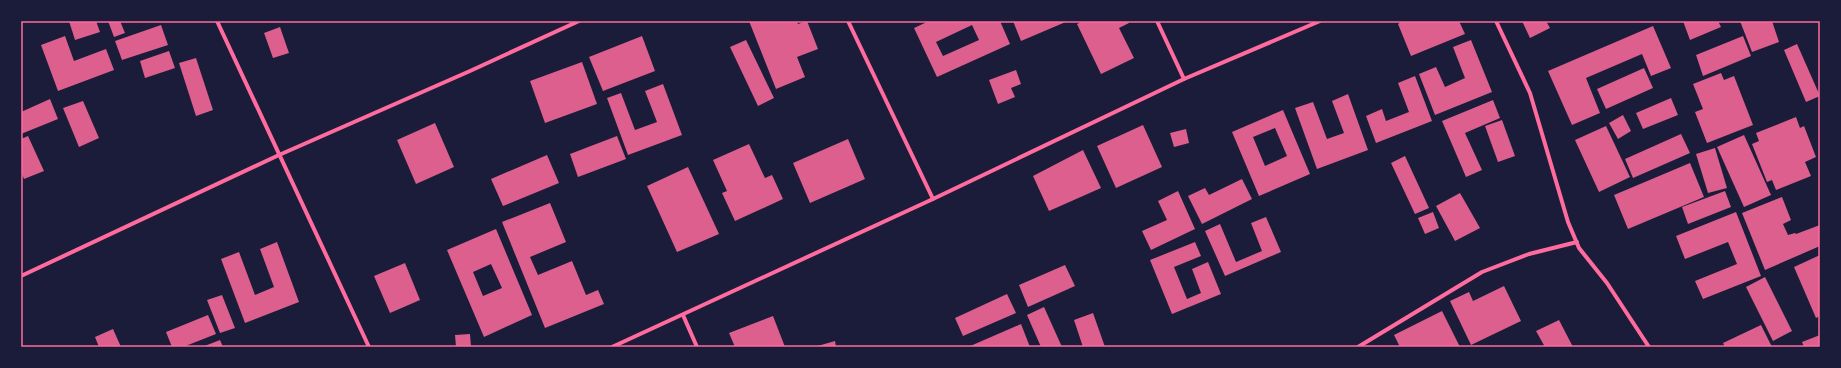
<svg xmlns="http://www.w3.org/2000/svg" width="1841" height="368" viewBox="0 0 1841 368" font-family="'Asap Condensed',sans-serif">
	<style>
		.building { fill: #dd5f8e; fill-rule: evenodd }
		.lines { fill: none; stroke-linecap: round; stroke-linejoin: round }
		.minor { stroke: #ff6b9d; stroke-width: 4 }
		.neatline { fill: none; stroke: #ff6b9d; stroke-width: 1.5 }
	</style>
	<rect width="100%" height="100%" fill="#1b1b3a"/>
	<!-- building -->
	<g class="building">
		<path d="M69 21H96L100 32 75 40Z"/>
		<path d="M108 21H120L125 33 114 37Z"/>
		<path d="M749 21H797L798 24 807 21 818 49 797 57 805 77 776 89Z"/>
		<path d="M929 21H1000L1010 44 937 77 914 28ZM972 25 979 40 943 56 936 42Z"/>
		<path d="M1013 21H1068L1021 41Z"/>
		<path d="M1083 21H1128L1129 23 1119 28 1134 58 1101 74 1077 24Z"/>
		<path d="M1402 21H1459L1465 34 1411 56 1398 24Z"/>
		<path d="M1522 21H1546L1550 28 1530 38Z"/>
		<path d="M1683 21H1718L1721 27 1690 40Z"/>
		<path d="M1740 21H1772L1779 42 1752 52Z"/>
		<path d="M161 25 168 45 122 60 115 41Z"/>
		<path d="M1653 26 1671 68 1651 76 1642 54 1586 78 1600 113 1572 125 1548 71Z"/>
		<path d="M280 27 289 53 273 58 264 33Z"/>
		<path d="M65 36 74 61 106 49 114 70 58 91 41 45Z"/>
		<path d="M642 36 655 71 603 91 589 57Z"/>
		<path d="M1743 36 1751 56 1703 76 1696 55Z"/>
		<path d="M746 40 774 98 758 106 730 47Z"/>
		<path d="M1471 40 1492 92 1435 115 1419 74 1436 67 1445 87 1465 78 1453 47Z"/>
		<path d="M1797 44 1820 96 1806 102 1784 50Z"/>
		<path d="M169 51 175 68 145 78 140 61Z"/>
		<path d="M196 58 213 110 196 116 179 63Z"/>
		<path d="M582 62 597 104 545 123 530 81Z"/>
		<path d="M1644 68 1653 88 1606 109 1597 89Z"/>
		<path d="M1016 70 1021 84 1011 88 1015 97 998 104 989 80Z"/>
		<path d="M1721 73 1724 80 1734 76 1753 125 1707 143 1695 112 1703 109 1693 84Z"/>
		<path d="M1415 76 1432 121 1376 143 1366 116 1382 109 1386 121 1409 112 1398 83Z"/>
		<path d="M663 84 682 135 628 155 607 98 621 93 635 130 657 122 645 91Z"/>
		<path d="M1348 94 1368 150 1317 169 1295 108 1313 102 1327 139 1344 133 1332 101Z"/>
		<path d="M1671 98 1678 115 1643 129 1636 113Z"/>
		<path d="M50 99 58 119 21 134V112Z"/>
		<path d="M1493 100 1500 118 1465 133 1482 170 1466 177 1442 121Z"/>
		<path d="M83 101 99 138 79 147 63 108Z"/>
		<path d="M1283 110 1310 174 1259 196 1232 132ZM1275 128 1287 156 1265 166 1253 137Z"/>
		<path d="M1623 115 1631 131 1618 139 1609 123Z"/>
		<path d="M1796 117 1800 128 1804 126 1816 157 1805 162 1811 176 1776 190 1772 180 1767 182 1752 144 1759 141 1756 133Z"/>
		<path d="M1502 120 1515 156 1498 162 1485 126Z"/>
		<path d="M435 123 454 167 416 184 397 140Z"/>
		<path d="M1143 125 1162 167 1116 188 1097 146Z"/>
		<path d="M1606 126 1630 177 1599 192 1575 140Z"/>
		<path d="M1186 129 1189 143 1174 147 1170 133Z"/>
		<path d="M1681 134 1690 153 1633 178 1625 159Z"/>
		<path d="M1744 135 1771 195 1744 207 1717 147Z"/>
		<path d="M28 136 44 171 24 179 21 171V139Z"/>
		<path d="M617 136 626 159 578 177 570 154Z"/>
		<path d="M848 139 865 179 810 203 793 163Z"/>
		<path d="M749 144 765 178 772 175 783 199 735 221 722 193 727 191 713 160Z"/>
		<path d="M1715 148 1727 188 1708 193 1696 154Z"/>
		<path d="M1083 150 1101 188 1049 211 1033 176Z"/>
		<path d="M547 155 559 183 503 206 491 179Z"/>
		<path d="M1405 156 1429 208 1415 214 1391 163Z"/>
		<path d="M1690 163 1704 197 1628 229 1614 195Z"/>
		<path d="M688 167 719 234 677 252 647 186Z"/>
		<path d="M1242 179 1252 199 1202 224 1188 196 1205 188 1209 195Z"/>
		<path d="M1178 191 1195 229 1151 250 1142 231 1167 220 1158 201Z"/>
		<path d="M1725 191 1731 207 1688 224 1682 207Z"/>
		<path d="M1460 193 1480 228 1455 241 1436 206Z"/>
		<path d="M1782 197 1791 220 1783 224 1788 235 1795 233 1796 234 1820 225V246L1765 270 1742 213Z"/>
		<path d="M550 203 566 242 530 257 538 275 572 261 586 295 598 290 604 304 545 328 502 222Z"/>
		<path d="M1433 212 1439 228 1425 234 1418 218Z"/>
		<path d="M1736 212 1761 276 1703 299 1695 281 1737 264 1728 242 1685 259 1676 236Z"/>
		<path d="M1266 217 1281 252 1225 276 1205 231 1220 224 1236 262 1262 251 1251 223Z"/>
		<path d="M496 229 532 315 484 337 447 250ZM491 264 502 288 483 296 473 272Z"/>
		<path d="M277 242 299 302 245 323 221 259 239 252 255 295 274 287 260 249Z"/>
		<path d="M1195 242 1201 256 1174 267 1187 299 1201 293 1192 269 1208 262 1221 294 1172 314 1150 260Z"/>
		<path d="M1820 255V316L1816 318 1794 267Z"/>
		<path d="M405 263 420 300 390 313 374 276Z"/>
		<path d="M1065 265 1075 286 1028 307 1019 285Z"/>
		<path d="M1765 277 1792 331 1773 341 1746 287Z"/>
		<path d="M1504 286 1521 321 1471 345 1450 301 1469 292 1473 301Z"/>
		<path d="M1007 294 1016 313 963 336 955 318Z"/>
		<path d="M222 295 235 328 220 333 207 300Z"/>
		<path d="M1044 307 1062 347H1041L1027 315Z"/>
		<path d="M1442 311 1460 347H1400L1394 335Z"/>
		<path d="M1093 313 1105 347H1083L1074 320Z"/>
		<path d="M208 315 216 334 183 347H172L166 332Z"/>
		<path d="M773 316 785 347H735L729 333Z"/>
		<path d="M1559 320 1573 347H1545L1536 331Z"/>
		<path d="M1021 324 1030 347H968Z"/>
		<path d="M1761 325 1772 347H1725L1723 343Z"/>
		<path d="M113 329 121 347H99L95 337Z"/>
		<path d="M470 334 471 347H456L455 335Z"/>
		<path d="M1820 335V347H1804L1802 342Z"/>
		<path d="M220 340 223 347H202Z"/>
		<path d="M835 341 836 347H814Z"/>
	</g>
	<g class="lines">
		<!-- minor -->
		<g class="minor">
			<path d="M217 21 369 347"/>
			<path d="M848 21 933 199"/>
			<path d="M1157 21 1184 79"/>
			<path d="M1496 21 1530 93 1568 222 1579 248 1607 283 1649 347"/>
			<path d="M21 276 279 155 470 71 579 21"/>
			<path d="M683 315 697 347"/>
			<path d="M612 347 933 199 1184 79 1320 21"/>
			<path d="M1358 347 1482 272 1529 254 1577 242"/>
		</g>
	</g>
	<!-- border -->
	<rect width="1841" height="368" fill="none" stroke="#1b1b3a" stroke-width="44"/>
	<rect x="22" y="22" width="1797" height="324" class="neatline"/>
</svg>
